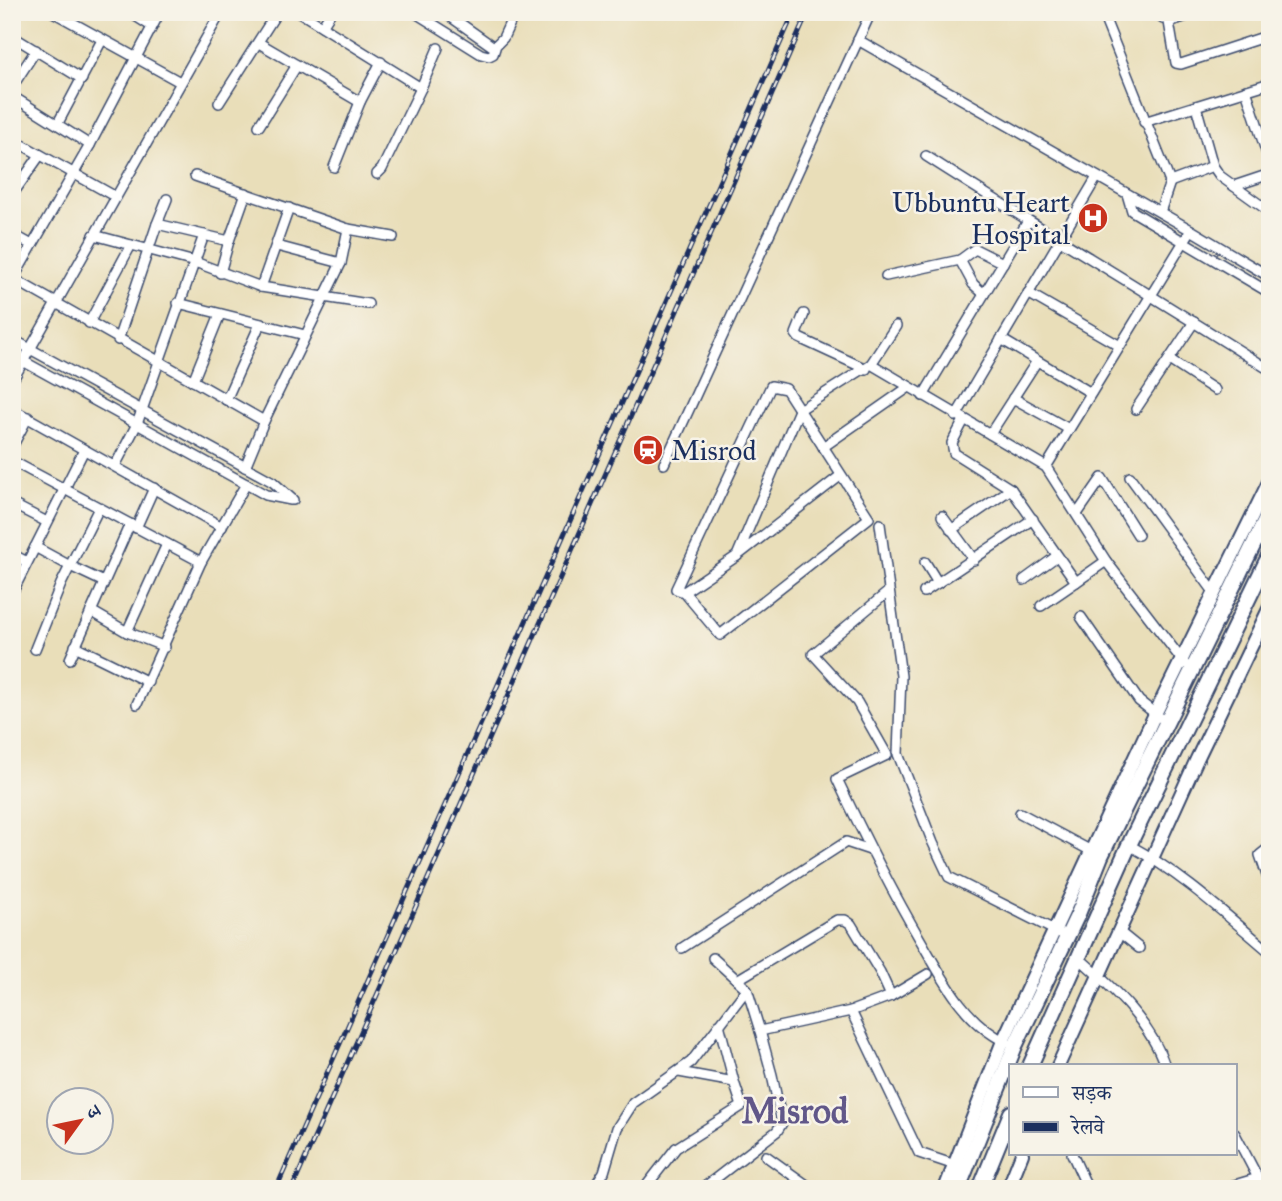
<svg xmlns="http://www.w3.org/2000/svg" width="1282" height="1201" viewBox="0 0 1282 1201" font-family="'IM FELL Great Primer','Noto Serif Devanagari',serif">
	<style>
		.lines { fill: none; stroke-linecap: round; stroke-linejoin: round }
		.street-casing { stroke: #3a496c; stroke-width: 12 }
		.secondary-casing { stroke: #3a496c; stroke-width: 16 }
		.primary-casing { stroke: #3a496c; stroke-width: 18 }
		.street { stroke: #fff; stroke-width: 9 }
		.secondary { stroke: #fff; stroke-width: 12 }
		.primary { stroke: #fff; stroke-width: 14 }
		.rail-casing { stroke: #1b2f5e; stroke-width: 5 }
		.rail { stroke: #f7f3e8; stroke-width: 2.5; stroke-dasharray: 8; stroke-linecap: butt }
		.labels { text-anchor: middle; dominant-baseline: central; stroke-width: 5; stroke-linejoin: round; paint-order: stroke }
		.poi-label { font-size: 28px; fill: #1b2f5e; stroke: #f7f3e8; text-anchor: end }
		.district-label { font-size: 35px; font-weight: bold; fill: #615789; stroke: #f7f3e8 }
	</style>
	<rect width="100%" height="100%" fill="#f7f3e8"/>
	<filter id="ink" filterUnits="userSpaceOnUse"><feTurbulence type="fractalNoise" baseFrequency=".0143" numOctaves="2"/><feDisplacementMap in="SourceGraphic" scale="14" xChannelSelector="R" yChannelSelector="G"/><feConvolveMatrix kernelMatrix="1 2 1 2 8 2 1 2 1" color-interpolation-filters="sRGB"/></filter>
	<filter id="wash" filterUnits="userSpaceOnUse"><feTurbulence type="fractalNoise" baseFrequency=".00686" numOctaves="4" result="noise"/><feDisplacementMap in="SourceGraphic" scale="28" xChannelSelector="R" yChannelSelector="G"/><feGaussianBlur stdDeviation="1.57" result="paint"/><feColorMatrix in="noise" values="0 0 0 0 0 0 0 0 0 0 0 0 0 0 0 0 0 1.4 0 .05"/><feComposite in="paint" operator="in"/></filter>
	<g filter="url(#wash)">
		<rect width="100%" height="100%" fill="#e9deb9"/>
	</g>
	<g filter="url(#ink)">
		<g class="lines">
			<!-- street casing -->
			<g class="street-casing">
				<g id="street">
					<path d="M53 12 180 82"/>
					<path d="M129 12 151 26"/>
					<path d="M299 12 421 88"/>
					<path d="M414 12 481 54 489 56 493 54 495 48 444 12"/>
					<path d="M1102 12 1170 182 1160 212"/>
					<path d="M1161 12 1163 19"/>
					<path d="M1198 12 1169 22 1176 63 1181 64 1270 35"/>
					<path d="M12 14 13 12"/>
					<path d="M322 26 331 12"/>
					<path d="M12 36 82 79"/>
					<path d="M858 40 1191 230 1270 277"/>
					<path d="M259 43 360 102"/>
					<path d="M494 47 503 38 515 12"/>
					<path d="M12 87 36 50"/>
					<path d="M1246 90 1270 163"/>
					<path d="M12 96 90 145"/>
					<path d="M219 103 277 12"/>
					<path d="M1196 106 1213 166 1220 176 1270 212"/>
					<path d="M1144 122 1270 83"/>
					<path d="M58 123 102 40"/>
					<path d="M259 126 297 65"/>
					<path d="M12 139 116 197"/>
					<path d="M926 156C1038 228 1152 295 1265 367"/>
					<path d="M334 167 360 102 381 62"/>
					<path d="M377 174 382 169 421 88 438 48"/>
					<path d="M195 176 348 229 393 237"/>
					<path d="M1170 182 1213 166"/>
					<path d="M1234 186 1270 174"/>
					<path d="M1127 194 1132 211 1270 293"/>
					<path d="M12 195 40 155"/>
					<path d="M157 224 229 241"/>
					<path d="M12 234 32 245"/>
					<path d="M94 235 195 262 261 287 368 304"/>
					<path d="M277 246 341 263"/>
					<path d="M220 273 229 241 246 193"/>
					<path d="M886 276 960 260"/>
					<path d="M12 278 264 421"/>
					<path d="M13 279 90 145 160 12"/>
					<path d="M261 287 289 208"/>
					<path d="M1028 293 1120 346"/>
					<path d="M984 294 973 284 960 260 975 249 1003 263"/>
					<path d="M178 303 305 335"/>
					<path d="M804 314 796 334 799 338 866 369"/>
					<path d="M89 323 131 245"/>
					<path d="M12 339 273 482 293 500"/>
					<path d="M1001 339 1091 393"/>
					<path d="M118 340 157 224 167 199"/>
					<path d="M12 355 266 495 291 500"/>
					<path d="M1169 360 1215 390"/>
					<path d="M871 364 896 326"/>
					<path d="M12 381 221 12"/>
					<path d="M193 381 220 314"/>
					<path d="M771 386 786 389 869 518 720 635 684 592 676 589Z"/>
					<path d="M923 396 1028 221"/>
					<path d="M1013 398 1069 429"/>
					<path d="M226 400 260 324"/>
					<path d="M12 409 222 527"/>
					<path d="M1136 409 1194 322"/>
					<path d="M956 416 1097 177"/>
					<path d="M964 420 952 443 954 453 1011 489 1076 582 1106 561"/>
					<path d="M990 434 1037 361"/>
					<path d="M12 447 28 417"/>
					<path d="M823 447 909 387"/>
					<path d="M12 461 201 562"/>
					<path d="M664 464 871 12"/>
					<path d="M115 466 137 424 204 235"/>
					<path d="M245 467 264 421 341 263 348 229"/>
					<path d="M1046 467 1191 230"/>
					<path d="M1130 477 1214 592"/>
					<path d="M12 504 47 522"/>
					<path d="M1077 514 1102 478 1138 535"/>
					<path d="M942 516 974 560"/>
					<path d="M880 524 901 676 898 754 933 843 949 877 1066 936"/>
					<path d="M136 528 154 488"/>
					<path d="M951 530 1011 489"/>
					<path d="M35 547 70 566 104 582"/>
					<path d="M12 554 27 562"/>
					<path d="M737 556 799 410 871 364 1046 467 1106 561 1185 664"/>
					<path d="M925 562 938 583"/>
					<path d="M1024 580 1057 556"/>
					<path d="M684 592 737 556 840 476"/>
					<path d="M888 592 813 654 857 702 887 755 837 779C863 834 890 888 921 941 943 979 965 1023 1006 1042"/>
					<path d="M924 592 1033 519"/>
					<path d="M12 593 84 450"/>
					<path d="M1041 606 1076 582"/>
					<path d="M91 611 127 632 165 647"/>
					<path d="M1081 617 1139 701 1166 722"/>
					<path d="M127 632 167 544"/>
					<path d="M75 646 148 682"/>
					<path d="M35 649 61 584 99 508"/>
					<path d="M70 659 130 524"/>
					<path d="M137 704 201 562 246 484"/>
					<path d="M1020 813 1097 854"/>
					<path d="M1129 845C1181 873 1225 914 1270 952"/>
					<path d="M1270 847 1260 855 1270 884"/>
					<path d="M1118 931 1139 948"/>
					<path d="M682 948 846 842 870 850"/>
					<path d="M713 958 747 989 760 1031"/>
					<path d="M1079 958C1112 987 1151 1023 1165 1066"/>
					<path d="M737 980 837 920H845L851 924 880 972 891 996"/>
					<path d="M851 1011 919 1153 958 1166"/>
					<path d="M719 1024 734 1082"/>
					<path d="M1235 1134 1258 1178"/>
					<path d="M1072 1154 1088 1189"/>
					<path d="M766 1156 812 1189"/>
					<path d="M593 1189 604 1172 617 1128 633 1103 691 1062 747 989"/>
					<path d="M644 1189 676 1148 742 1106 734 1082 679 1072"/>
					<path d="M702 1189 777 1131 782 1123 772 1075 760 1031 851 1011 891 996 928 974"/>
					<path d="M1221 1189 1258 1178 1261 1189"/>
				</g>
			</g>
			<!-- secondary casing -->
			<g class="secondary-casing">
				<g id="secondary">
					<path d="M1058 1066 1197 759 1270 607"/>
					<path d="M945 1189 1003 1041 1155 714 1270 480"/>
					<path d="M1008 1189 1022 1154"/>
				</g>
			</g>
			<!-- primary casing -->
			<g class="primary-casing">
				<g id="primary">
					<path d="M1030 1066 1129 845 1270 554"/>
					<path d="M958 1189 1015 1046 1078 914 1101 856 1270 511"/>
					<path d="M980 1189 1011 1113"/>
				</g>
			</g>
			<!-- street -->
			<use href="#street" class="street"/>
			<!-- secondary -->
			<use href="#secondary" class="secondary"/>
			<!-- primary -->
			<use href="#primary" class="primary"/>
			<!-- rail casing -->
			<g class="rail-casing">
				<g id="rail">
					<path d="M276 1189 794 12"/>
					<path d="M292 1189 808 12"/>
				</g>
			</g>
			<!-- rail -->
			<use href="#rail" class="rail"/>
		</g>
	</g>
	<!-- icons -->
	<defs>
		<g id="hospital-disc" transform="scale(1.575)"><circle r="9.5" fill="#c8321e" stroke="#f7f3e8"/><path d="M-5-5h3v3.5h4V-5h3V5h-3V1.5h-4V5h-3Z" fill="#fff"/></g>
		<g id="station-disc" transform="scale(1.575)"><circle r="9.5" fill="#c8321e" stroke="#f7f3e8"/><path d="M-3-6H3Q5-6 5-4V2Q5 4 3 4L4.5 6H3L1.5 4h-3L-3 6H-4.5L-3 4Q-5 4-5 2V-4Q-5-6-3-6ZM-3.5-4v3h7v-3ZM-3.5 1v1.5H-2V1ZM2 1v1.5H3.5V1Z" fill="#fff"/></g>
	</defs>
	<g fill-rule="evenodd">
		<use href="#hospital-disc" x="1093" y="218"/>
		<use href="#station-disc" x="648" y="450"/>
	</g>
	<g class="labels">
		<!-- poi labels -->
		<g class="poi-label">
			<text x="1070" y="202">Ubbuntu Heart<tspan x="1070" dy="32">Hospital</tspan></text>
			<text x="671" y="450" text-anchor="start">Misrod</text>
		</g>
		<!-- district labels -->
		<g class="district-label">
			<text x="795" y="1111">Misrod</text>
		</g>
	</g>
	<!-- margin -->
	<rect width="1282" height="1201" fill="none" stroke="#f7f3e8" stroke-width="42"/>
	<!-- legend -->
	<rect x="1009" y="1064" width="228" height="91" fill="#f7f3e8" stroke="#9fa5b1" stroke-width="2"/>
	<rect x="1023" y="1087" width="35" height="10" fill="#ffffff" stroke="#9fa5b1" stroke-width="2"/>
	<text x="1072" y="1100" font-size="21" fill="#1b2f5e">सड़क</text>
	<rect x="1023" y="1122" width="35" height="10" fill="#1b2f5e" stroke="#9fa5b1" stroke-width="2"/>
	<text x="1072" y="1134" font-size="21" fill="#1b2f5e">रेलवे</text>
	<!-- north arrow -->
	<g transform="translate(80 1121) rotate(57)"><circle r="33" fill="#f7f3e8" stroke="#9fa5b1" stroke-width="2"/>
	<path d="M0-5L12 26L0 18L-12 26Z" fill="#c8321e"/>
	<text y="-10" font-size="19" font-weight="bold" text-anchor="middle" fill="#1b2f5e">उ</text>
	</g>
</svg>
